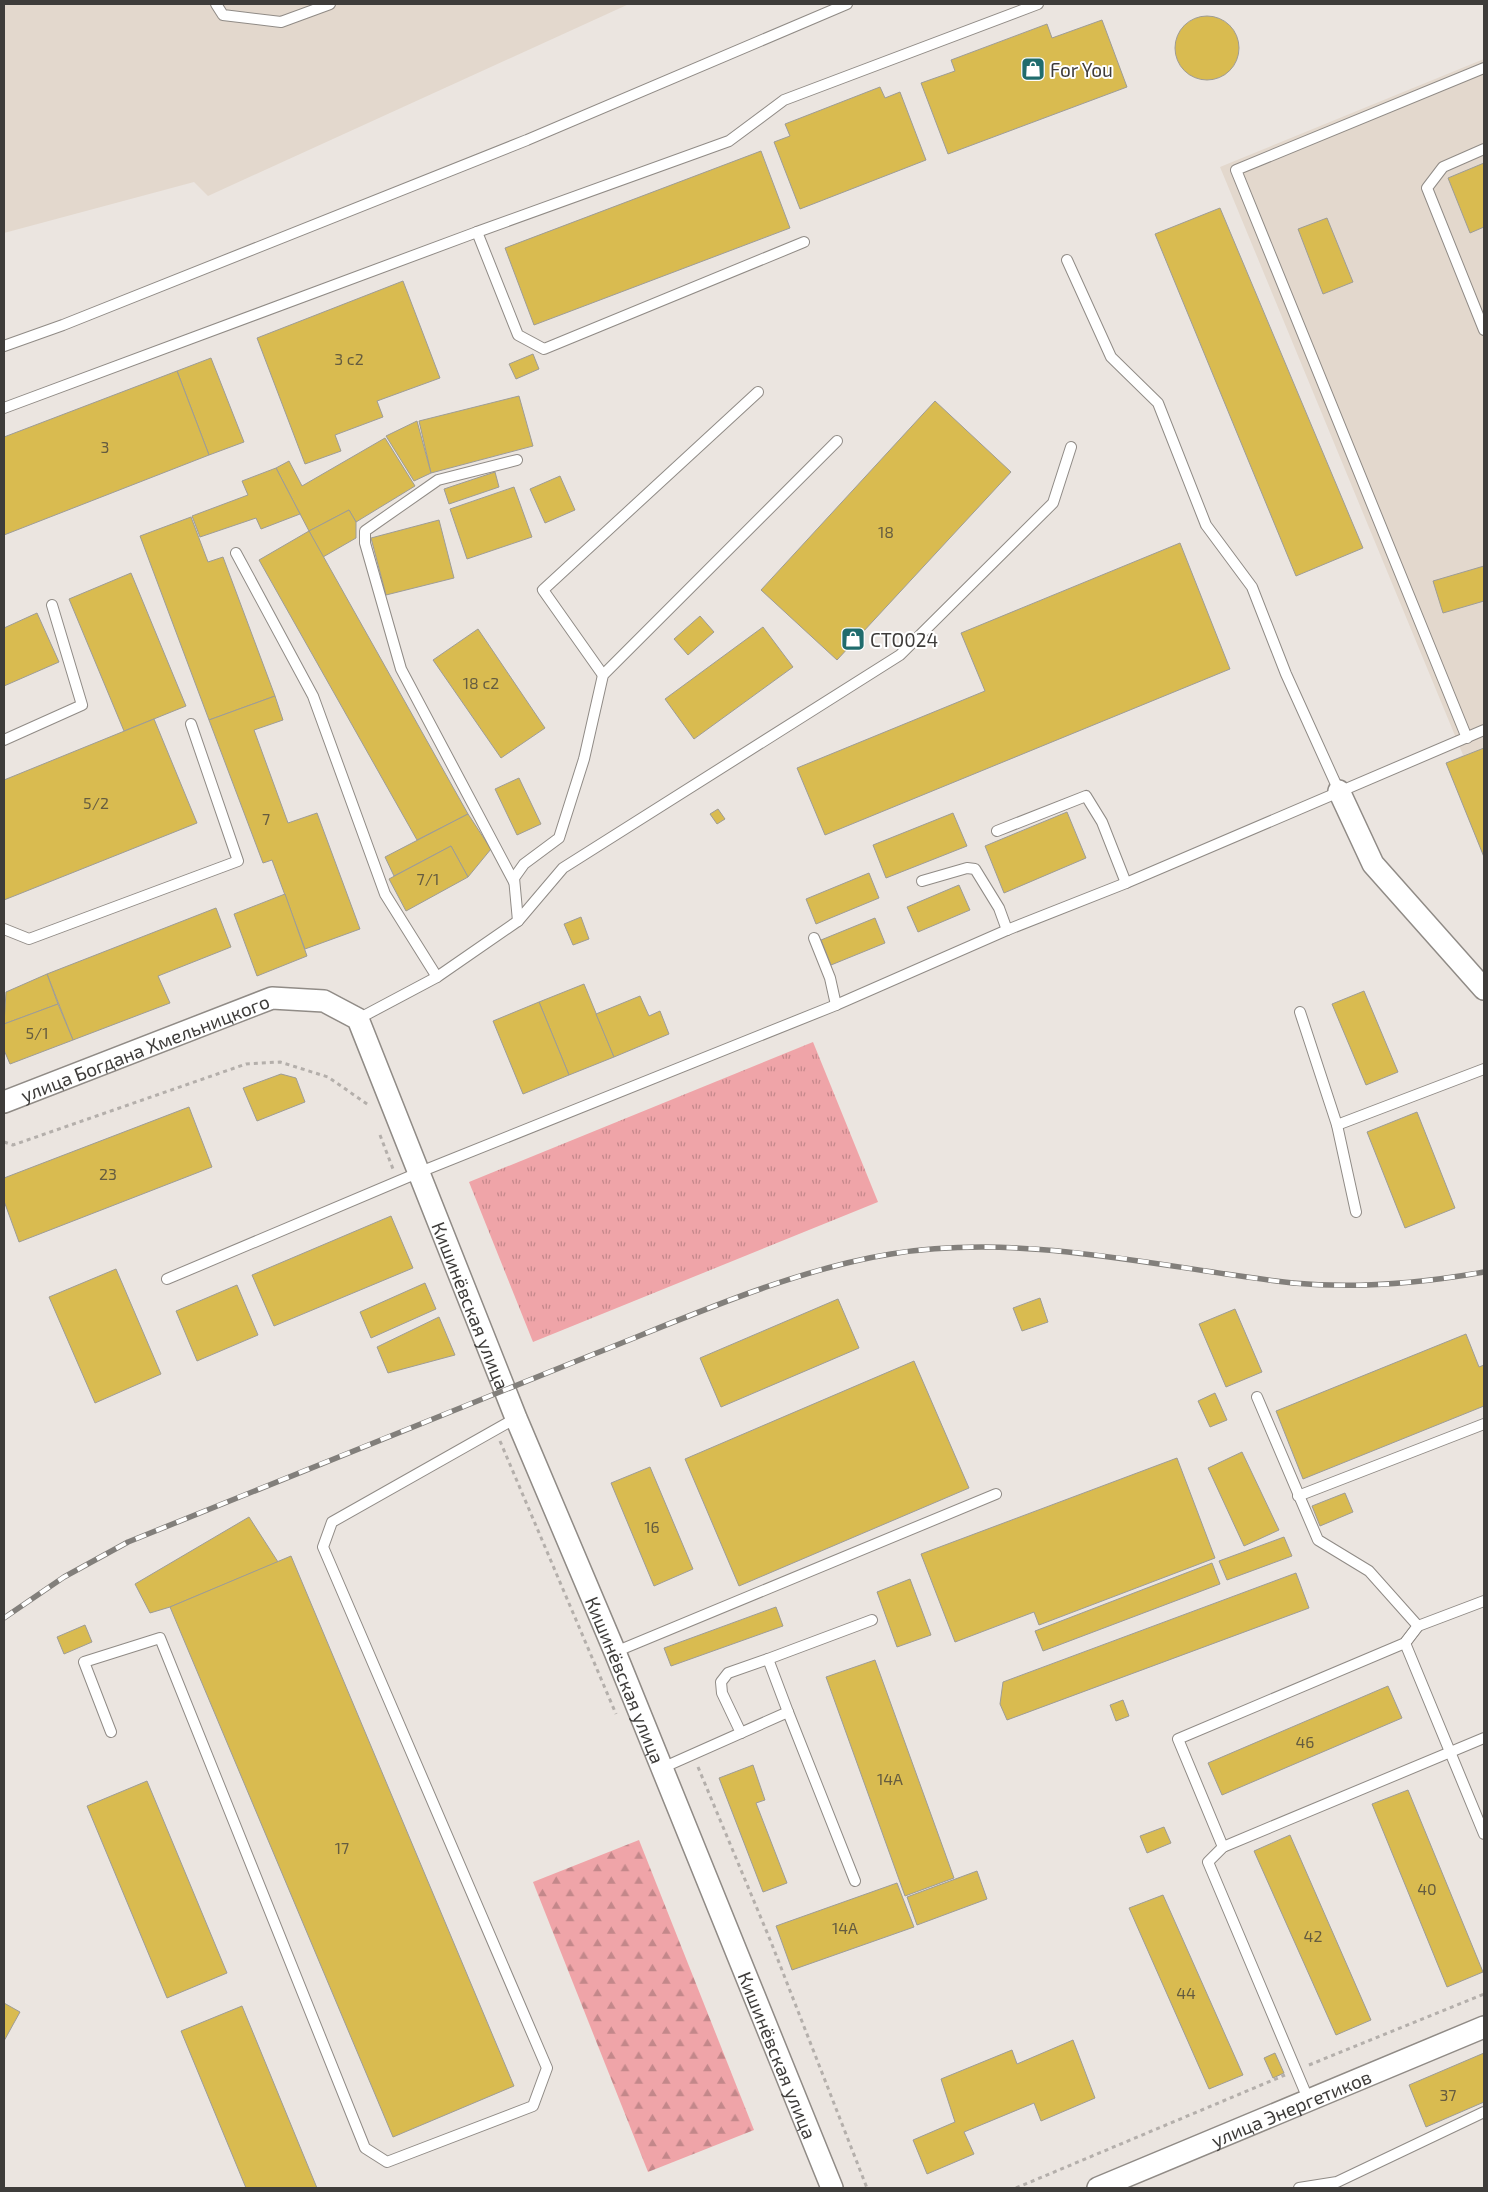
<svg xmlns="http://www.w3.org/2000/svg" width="1488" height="2192" viewBox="0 0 1488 2192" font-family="'Exo 2',sans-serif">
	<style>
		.built { fill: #e3d8cd }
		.grass { fill: url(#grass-tufts) }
		.forest { fill: url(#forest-firs) }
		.building { fill: #d9bb50; stroke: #9e9c96 }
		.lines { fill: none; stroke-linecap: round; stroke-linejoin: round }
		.lane-casing { stroke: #908b86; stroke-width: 12 }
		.street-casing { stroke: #908b86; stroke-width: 24 }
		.path { stroke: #b4afab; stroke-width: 3; stroke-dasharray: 4 4; stroke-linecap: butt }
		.lane { stroke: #fff; stroke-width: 10 }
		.street { stroke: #fff; stroke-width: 21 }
		.rail-casing { stroke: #827f7b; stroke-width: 5.5 }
		.rail { stroke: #fff; stroke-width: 4; stroke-dasharray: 11; stroke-linecap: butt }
		.labels { text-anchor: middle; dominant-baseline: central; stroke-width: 4; stroke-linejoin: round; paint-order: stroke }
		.number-label { font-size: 16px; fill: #655c40 }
		.poi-label { font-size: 19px; fill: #3e3c3a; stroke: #fff; text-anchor: start }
		.street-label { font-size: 19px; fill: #3e3c3a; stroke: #fff }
	</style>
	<defs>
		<pattern id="grass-tufts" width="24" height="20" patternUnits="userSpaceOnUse" patternTransform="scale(1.25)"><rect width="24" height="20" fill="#efa4a8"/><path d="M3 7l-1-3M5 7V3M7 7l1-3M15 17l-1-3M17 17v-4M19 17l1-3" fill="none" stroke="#c3878a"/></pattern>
		<pattern id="forest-firs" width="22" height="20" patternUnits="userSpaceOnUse" patternTransform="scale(1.25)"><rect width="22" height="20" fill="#efa4a8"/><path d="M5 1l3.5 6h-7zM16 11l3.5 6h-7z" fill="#c3878a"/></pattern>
	</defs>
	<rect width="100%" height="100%" fill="#ebe5e0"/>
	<!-- built -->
	<g class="built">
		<path d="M4 4H629L208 196 194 182 4 233Z"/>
		<path d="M1484 59V857L1446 763 1463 755 1220 167Z"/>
	</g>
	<!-- grass -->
	<path class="grass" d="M813 1042 878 1202 533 1342 469 1182Z"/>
	<!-- forest -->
	<path class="forest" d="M639 1840 754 2130 648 2172 533 1882Z"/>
	<!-- building -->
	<g class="building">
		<circle cx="1207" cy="48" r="32"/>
		<path d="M1102 20 1127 87 948 154 921 83 955 71 951 60 1047 24 1052 38Z"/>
		<path d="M880 87 885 98 900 92 926 160 800 209 774 142 790 136 785 124Z"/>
		<path d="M761 151 790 228 534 325 505 248Z"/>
		<path d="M1484 163V227L1470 233 1448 178Z"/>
		<path d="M1220 208 1363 548 1296 576 1155 234Z"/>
		<path d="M1327 218 1353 282 1323 294 1298 229Z"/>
		<path d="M403 281 440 378 377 401 383 417 335 435 341 451 305 464 257 338Z"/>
		<path d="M533 354 539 369 516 379 509 364Z"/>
		<path d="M211 358 244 442 209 455 177 371Z"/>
		<path d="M177 371 209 455 4 535V437Z"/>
		<path d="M519 396 533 446 431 473 419 421Z"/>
		<path d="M935 401 1011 472 837 660 761 590Z"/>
		<path d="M417 421 431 473 414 481 386 436Z"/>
		<path d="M385 438 415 486 356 522 349 510 309 531 276 468 289 461 302 486Z"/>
		<path d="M276 468 300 514 261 529 256 518 200 537 192 516 248 495 242 481Z"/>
		<path d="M495 472 499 487 449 504 444 489Z"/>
		<path d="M560 476 575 510 545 523 530 489Z"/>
		<path d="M514 487 532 537 467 559 450 509Z"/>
		<path d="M349 510 356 522V538L323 557 309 531Z"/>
		<path d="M191 517 208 562 223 557 275 696 209 720 140 536Z"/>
		<path d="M439 520 454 578 386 595 371 538Z"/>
		<path d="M309 531 468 814 417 840 259 560Z"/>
		<path d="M1180 543 1230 669 825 835 797 768 985 691 961 633Z"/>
		<path d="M1484 566V601L1443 613 1433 581Z"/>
		<path d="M131 573 186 706 124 731 69 599Z"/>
		<path d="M37 613 59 662 4 686V628Z"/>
		<path d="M700 616 714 632 688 655 674 639Z"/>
		<path d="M763 627 793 667 694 739 665 699Z"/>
		<path d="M478 629 545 728 501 758 433 660Z"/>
		<path d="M275 696 283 720 254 730 288 823 317 813 360 929 305 949 272 860 263 863 209 720Z"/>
		<path d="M154 719 197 823 4 900V780Z"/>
		<path d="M1484 748V857L1446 763Z"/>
		<path d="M519 778 541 824 517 835 495 789Z"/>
		<path d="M718 809 725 819 717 824 710 814Z"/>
		<path d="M1067 812 1086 858 1004 893 985 846Z"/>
		<path d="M953 813 967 846 886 878 873 845Z"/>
		<path d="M468 814 491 849 468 877 451 846 394 876 385 857Z"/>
		<path d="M451 846 468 877 406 911 389 879Z"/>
		<path d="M869 873 879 898 816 924 806 899Z"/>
		<path d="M959 885 970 910 918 932 907 907Z"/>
		<path d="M285 894 307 956 257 976 234 914Z"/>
		<path d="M216 908 231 947 158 976 170 1003 73 1040 47 974Z"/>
		<path d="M581 917 589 939 573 945 564 924Z"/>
		<path d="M875 918 885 943 831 965 821 940Z"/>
		<path d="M47 974 58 1004 4 1024 6 992Z"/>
		<path d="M584 984 614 1057 569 1075 539 1002Z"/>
		<path d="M1364 991 1398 1072 1366 1085 1332 1004Z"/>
		<path d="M640 996 649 1016 660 1011 669 1034 614 1057 596 1014Z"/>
		<path d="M539 1002 569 1075 523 1094 493 1021Z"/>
		<path d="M58 1004 73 1040 10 1064 4 1050V1024Z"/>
		<path d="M281 1074 296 1078 305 1102 257 1121 243 1088Z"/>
		<path d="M189 1107 212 1167 19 1242 4 1201V1178Z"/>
		<path d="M1417 1112 1455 1208 1405 1228 1367 1132Z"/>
		<path d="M391 1216 413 1268 274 1326 252 1275Z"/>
		<path d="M116 1269 161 1374 95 1403 49 1297Z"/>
		<path d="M425 1283 436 1309 371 1338 360 1312Z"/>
		<path d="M237 1285 258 1335 197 1361 176 1311Z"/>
		<path d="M1040 1298 1048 1322 1022 1331 1013 1308Z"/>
		<path d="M838 1299 859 1348 721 1407 700 1358Z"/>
		<path d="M1235 1309 1262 1372 1226 1387 1199 1324Z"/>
		<path d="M439 1317 455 1355 388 1373 377 1347Z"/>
		<path d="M1466 1334 1479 1367 1484 1365V1406L1303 1479 1276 1411Z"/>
		<path d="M914 1361 969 1488 739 1586 685 1459Z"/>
		<path d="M1215 1393 1227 1420 1210 1427 1198 1401Z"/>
		<path d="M1242 1452 1279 1530 1244 1546 1208 1468Z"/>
		<path d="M1177 1458 1215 1558 1039 1625 1034 1612 955 1642 921 1554Z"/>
		<path d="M650 1467 693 1569 654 1586 611 1483Z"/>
		<path d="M1345 1493 1353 1512 1320 1526 1312 1506Z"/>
		<path d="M249 1517 278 1562 170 1607 150 1613 135 1584Z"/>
		<path d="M1284 1537 1292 1556 1227 1580 1219 1561Z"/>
		<path d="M291 1556 514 2086 393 2137 170 1607Z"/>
		<path d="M1212 1563 1220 1584 1043 1651 1035 1631Z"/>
		<path d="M1296 1573 1309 1608 1007 1720 1000 1704 1003 1682Z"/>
		<path d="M910 1579 931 1635 897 1647 877 1592Z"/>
		<path d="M776 1607 783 1626 671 1666 664 1648Z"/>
		<path d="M85 1625 92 1642 64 1654 57 1637Z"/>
		<path d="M875 1660 954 1878 905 1896 826 1677Z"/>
		<path d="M1388 1686 1402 1718 1222 1795 1208 1763Z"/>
		<path d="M1123 1700 1129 1716 1116 1721 1110 1705Z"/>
		<path d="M753 1765 765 1800 756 1803 787 1883 763 1892 719 1778Z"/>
		<path d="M147 1781 227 1973 167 1998 87 1806Z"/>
		<path d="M1408 1790 1483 1972 1447 1987 1372 1804Z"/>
		<path d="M1164 1827 1171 1843 1147 1853 1140 1836Z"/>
		<path d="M1290 1835 1371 2020 1336 2035 1254 1851Z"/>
		<path d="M977 1871 987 1899 917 1925 907 1897Z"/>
		<path d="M897 1883 914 1927 792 1970 776 1926Z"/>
		<path d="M1163 1895 1243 2075 1209 2089 1129 1908Z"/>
		<path d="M4 2003 20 2012 4 2041Z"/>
		<path d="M242 2006 317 2188H246L181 2031Z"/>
		<path d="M1073 2040 1095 2098 1041 2121 1034 2103 964 2132 974 2154 927 2174 913 2140 955 2122 941 2079 1012 2050 1017 2064Z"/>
		<path d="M1275 2053 1284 2073 1273 2078 1264 2058Z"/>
		<path d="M1484 2053V2102L1426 2127 1409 2085Z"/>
	</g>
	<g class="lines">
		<!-- lane casing -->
		<g class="lane-casing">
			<g id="lane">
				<path d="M216 4 223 15 281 22 330 4"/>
				<path d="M1484 149 1443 167 1427 188 1484 330"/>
				<path d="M477 232 729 141 784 100 1038 4"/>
				<path d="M1067 260 1111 357 1158 403 1206 525 1252 587 1286 674 1339 791"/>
				<path d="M4 346 63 325 527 140 847 4"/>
				<path d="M4 408 477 232 518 335 544 349 804 242"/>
				<path d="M236 553 313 696 385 894 437 977"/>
				<path d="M603 675 543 590 758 392"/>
				<path d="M1467 738 1236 170 1484 68"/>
				<path d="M4 740 82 705 52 605"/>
				<path d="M997 831 1086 796 1102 822 1126 883"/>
				<path d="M922 881 967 868 975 869 999 908 1007 930"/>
				<path d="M514 882 401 669 365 543V531L438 480 517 460"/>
				<path d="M518 921 514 878 524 864 559 838 584 759 603 675 837 441"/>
				<path d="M4 929 29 939 238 861 191 724"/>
				<path d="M814 938 830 978 836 1005"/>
				<path d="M1300 1012 1337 1125"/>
				<path d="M358 1019 437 977 518 921 563 868 900 655 1053 503 1071 447"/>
				<path d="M1356 1212 1337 1125 1484 1069"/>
				<path d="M167 1279 420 1172 836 1005 1007 930 1126 883 1484 730"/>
				<path d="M1257 1397 1318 1540 1369 1571 1418 1626 1405 1643 1484 1834"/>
				<path d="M1298 1496 1484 1424"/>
				<path d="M615 1652 996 1494"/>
				<path d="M788 1712 768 1659 872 1620"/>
				<path d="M111 1732 84 1662 160 1638 365 2148 387 2162 533 2106 547 2068 323 1547 332 1522 516 1418"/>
				<path d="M741 1733 722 1693 721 1682 728 1673 768 1659"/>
				<path d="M662 1768 788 1712 855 1881"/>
				<path d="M1223 1847 1178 1739 1405 1643 1418 1626 1484 1601"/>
				<path d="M1309 2101 1208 1862 1223 1847 1484 1738"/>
				<path d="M1299 2188 1337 2182 1484 2112"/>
			</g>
		</g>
		<!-- street casing -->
		<g class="street-casing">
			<g id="street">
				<path d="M1339 791 1373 864 1484 989"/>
				<path id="s1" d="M4 1102 272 998 324 1001 358 1019 516 1418 615 1652 832 2188"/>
				<path id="s2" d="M1098 2188 1484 2027"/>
			</g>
		</g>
		<!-- path -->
		<g class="path">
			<path d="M380 1135 393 1169"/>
			<path d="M4 1142 13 1145 246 1064 280 1062 328 1077 370 1106"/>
			<path d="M500 1441 616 1714"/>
			<path d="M698 1767 771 1942 867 2188"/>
			<path d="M1309 2065 1484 1994"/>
			<path d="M1016 2188 1285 2075"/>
		</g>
		<!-- lane -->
		<use href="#lane" class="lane"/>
		<!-- street -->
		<use href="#street" class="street"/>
		<!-- rail casing -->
		<g class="rail-casing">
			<path id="rail" d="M4 1618 64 1577 128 1542C281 1480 435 1418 589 1356 683 1319 791 1270 891 1254 1025 1232 1161 1268 1293 1283 1357 1289 1422 1283 1484 1272"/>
		</g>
		<!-- rail -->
		<use href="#rail" class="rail"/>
	</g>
	<!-- icons -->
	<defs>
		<g id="shop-square" transform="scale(1.25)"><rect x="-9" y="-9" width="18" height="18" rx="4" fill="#206c6d" stroke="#fff"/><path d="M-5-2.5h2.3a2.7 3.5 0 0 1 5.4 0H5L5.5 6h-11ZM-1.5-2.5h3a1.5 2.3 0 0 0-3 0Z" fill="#fff"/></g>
	</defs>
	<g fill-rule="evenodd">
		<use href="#shop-square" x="1033" y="69"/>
		<use href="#shop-square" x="853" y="639"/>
	</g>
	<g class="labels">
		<!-- number labels -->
		<g class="number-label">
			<text x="349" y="358">3 с2</text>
			<text x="105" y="446">3</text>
			<text x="886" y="531">18</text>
			<text x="481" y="682">18 с2</text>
			<text x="96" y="802">5/2</text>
			<text x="266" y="818">7</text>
			<text x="428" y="878">7/1</text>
			<text x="37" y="1032">5/1</text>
			<text x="108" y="1173">23</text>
			<text x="652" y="1526">16</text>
			<text x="1305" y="1741">46</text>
			<text x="890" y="1778">14А</text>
			<text x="342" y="1847">17</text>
			<text x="1427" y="1888">40</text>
			<text x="845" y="1927">14А</text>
			<text x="1313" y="1935">42</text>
			<text x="1186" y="1992">44</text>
			<text x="1448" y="2094">37</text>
		</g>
		<!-- poi labels -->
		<g class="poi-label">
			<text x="1050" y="69">For You</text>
			<text x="870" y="639">СТО024</text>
		</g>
		<!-- street labels -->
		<g class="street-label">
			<text stroke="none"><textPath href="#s1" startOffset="151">улица Богдана Хмельницкого</textPath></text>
			<text stroke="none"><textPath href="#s1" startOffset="686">Кишинёвская улица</textPath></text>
			<text stroke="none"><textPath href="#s1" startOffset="1091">Кишинёвская улица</textPath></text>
			<text stroke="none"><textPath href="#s1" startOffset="1496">Кишинёвская улица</textPath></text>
			<text stroke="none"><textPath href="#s2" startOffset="209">улица Энергетиков</textPath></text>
		</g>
	</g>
	<!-- border -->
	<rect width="1488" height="2192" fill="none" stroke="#3e3c3a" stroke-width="10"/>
</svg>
